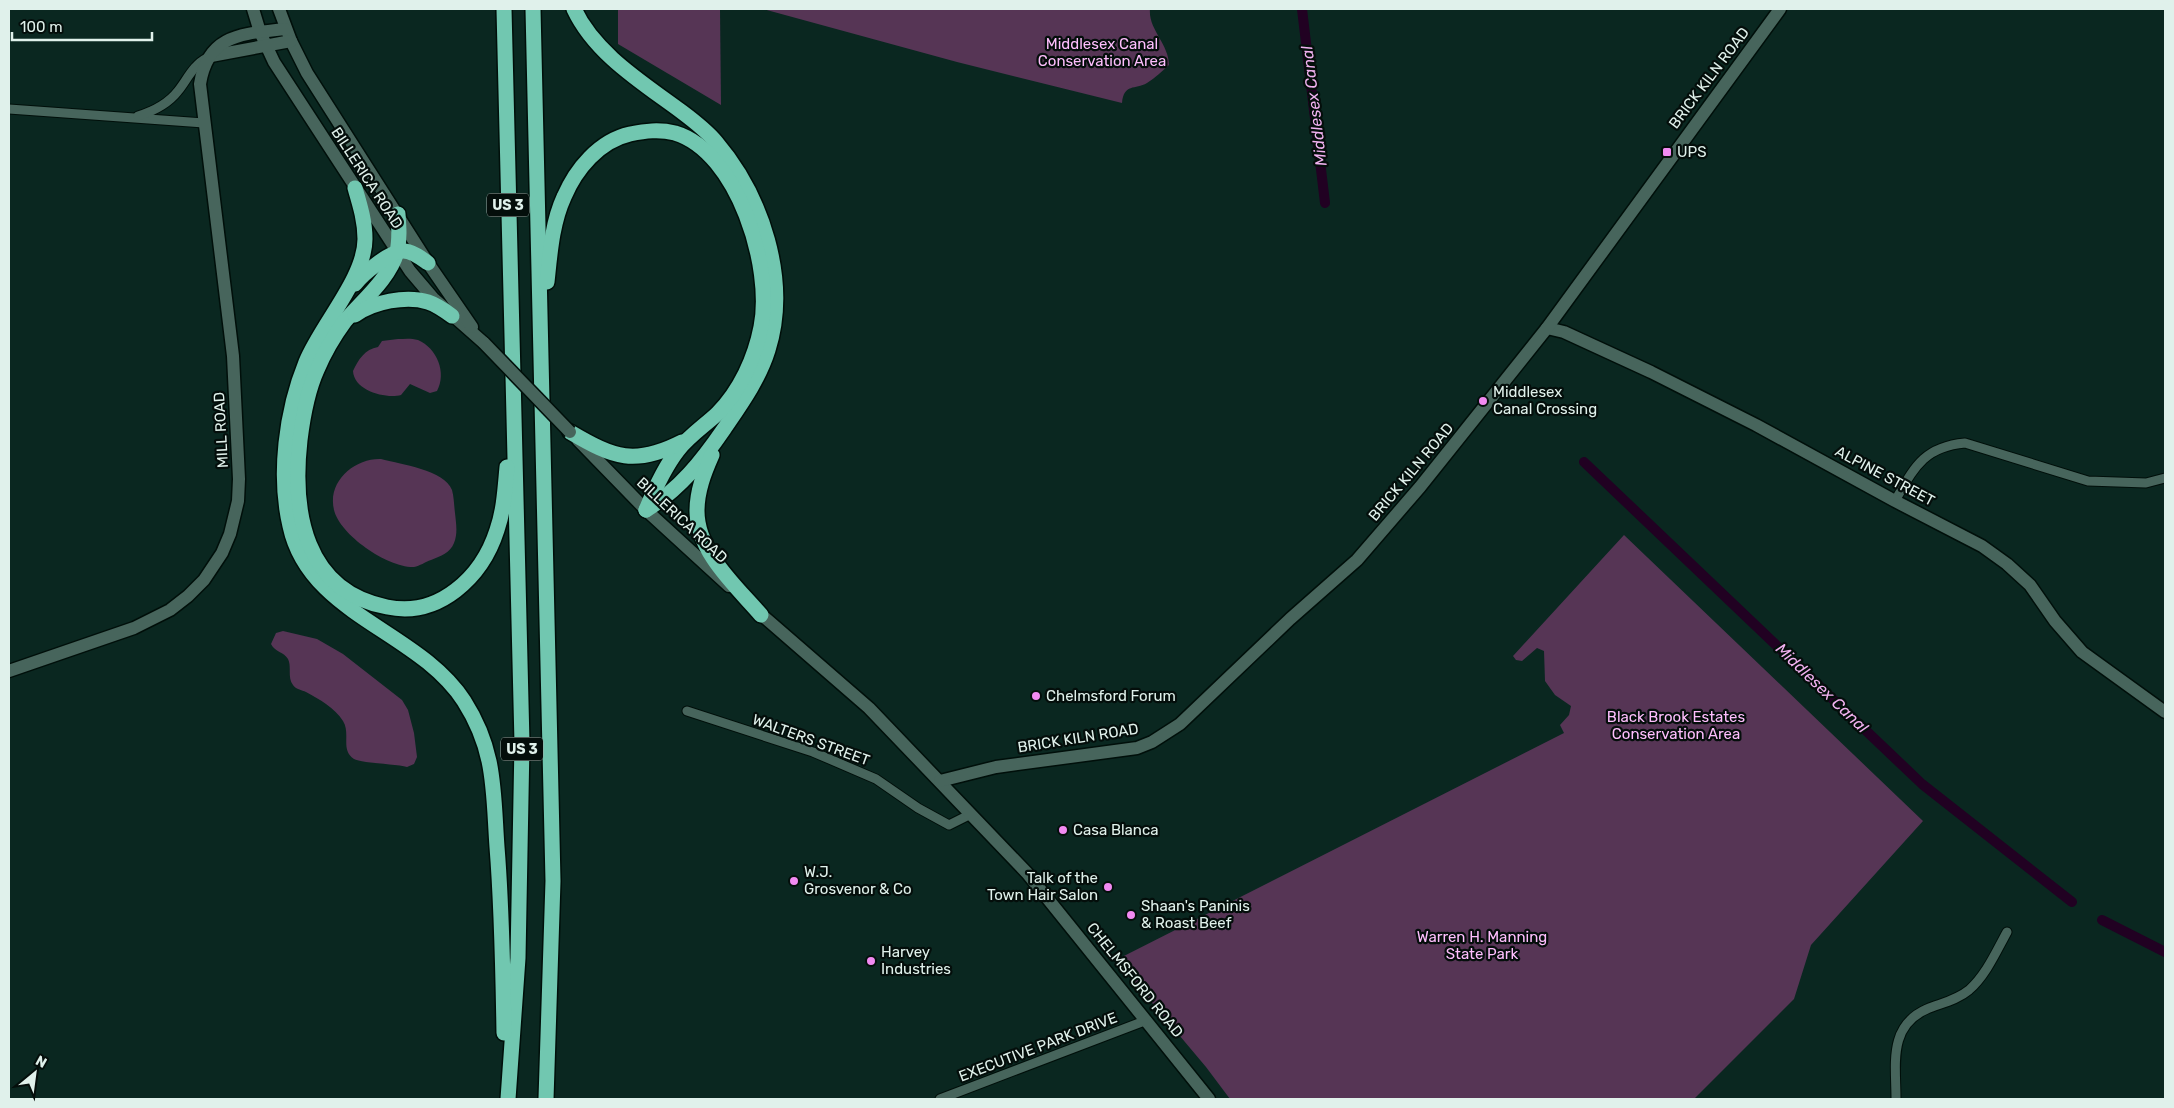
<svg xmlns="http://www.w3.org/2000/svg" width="2174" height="1108" viewBox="0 0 2174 1108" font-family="Rubik,sans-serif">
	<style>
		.green { fill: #563555 }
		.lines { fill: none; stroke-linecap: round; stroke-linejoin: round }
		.canal { stroke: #210122; stroke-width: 10 }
		.street-casing { stroke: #000f0a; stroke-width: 11 }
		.secondary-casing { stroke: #000f0a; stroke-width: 15 }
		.highway-casing { stroke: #000f0a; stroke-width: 18 }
		.street { stroke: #47655c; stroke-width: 9 }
		.secondary { stroke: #47655c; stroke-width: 12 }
		.highway { stroke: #71c7b0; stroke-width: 15 }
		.secondary-bridge-casing { stroke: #000f0a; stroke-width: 15; stroke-linecap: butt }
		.secondary-bridge { stroke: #47655c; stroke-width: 12 }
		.poi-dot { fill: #f28af2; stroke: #040e0b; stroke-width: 2 }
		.labels { text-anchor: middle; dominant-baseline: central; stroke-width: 4.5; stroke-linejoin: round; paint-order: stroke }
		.shield { fill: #040e0b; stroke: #9eada8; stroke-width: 1 }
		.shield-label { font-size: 14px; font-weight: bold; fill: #e0f1eb }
		.park-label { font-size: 15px; fill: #febefd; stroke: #040e0b }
		.street-label { font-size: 15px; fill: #e0f1eb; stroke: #040e0b }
		.poi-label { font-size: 15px; fill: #e0f1eb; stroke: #040e0b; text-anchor: start }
		.water-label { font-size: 16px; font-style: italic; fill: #f1b2f0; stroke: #040e0b }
	</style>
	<rect width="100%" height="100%" fill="#0a2720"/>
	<!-- green -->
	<g class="green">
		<path d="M618 9H720L721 105 618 44Z"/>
		<path d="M763 9H1150C1148 29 1169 44 1169 65 1162 71 1155 78 1147 83 1135 90 1124 83 1122 103L957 62Z"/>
		<path d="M398 339C404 339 411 338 418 340 437 348 447 373 437 391L430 393 410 384 401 395C386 399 354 391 353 371 358 360 365 349 378 347L382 341Z"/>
		<path d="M381 459C400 464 445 470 452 490 454 497 454 505 455 513 456 523 458 533 454 543 450 553 441 556 431 560 425 562 420 566 414 567 388 568 340 535 334 510 327 481 355 458 381 459Z"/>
		<path d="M1624 535 1923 821 1811 945 1794 999 1694 1099H1230L1206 1067 1116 960 1564 733 1560 725 1569 715 1571 706 1555 695 1545 681 1544 651 1537 648 1522 661 1516 660 1513 656Z"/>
		<path d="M283 631 317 639 343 654 402 700 408 710 414 733 417 757 414 764 407 767C397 764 360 763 354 759 340 750 351 734 343 721 335 708 319 699 306 692 302 690 295 689 293 685 287 677 292 667 288 659 284 652 275 652 271 644L276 633Z"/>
	</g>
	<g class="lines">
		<!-- canal -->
		<g class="canal">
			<path d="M1302 9 1325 203"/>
			<path d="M1584 462 1922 784 2072 902"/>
			<path d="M2102 920 2165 952"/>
		</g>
		<!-- street casing -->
		<g class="street-casing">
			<g id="street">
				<path d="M9 109 204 123"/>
				<path d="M138 116C154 111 168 104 178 91 187 80 193 65 207 58"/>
				<path d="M1895 501C1914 468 1923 447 1965 443L2088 481 2146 483 2165 478"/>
				<path d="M687 711 813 752 876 779 918 808 949 825 971 814"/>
				<path d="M940 1099 1147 1020"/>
				<path d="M1896 1099C1896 1064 1888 1026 1927 1009 1942 1003 1957 1000 1969 990 1986 975 1996 952 2007 932"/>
			</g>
		</g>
		<!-- secondary casing -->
		<g class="secondary-casing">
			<g id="secondary">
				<path d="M253 9 260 32 274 62 410 271 433 298 484 343"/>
				<path d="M279 9 291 41 307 73 428 263 472 327"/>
				<path d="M211 56 291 41"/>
				<path d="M1547 328 1564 332 1651 372 1756 425 1895 501 1982 546 2007 564 2030 585 2055 621 2082 652 2165 712"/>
				<path d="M578 440 646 510 729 586"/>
				<path d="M755 609 869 708 1027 873 1209 1099"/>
				<path d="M9 671 134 628 170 610 188 596 204 580 222 553 230 534 238 501 239 479 233 356 200 84C208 33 244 34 285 29"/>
				<path d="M940 781 996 767 1137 748 1152 742 1180 724 1290 619 1357 560 1420 487 1547 328 1780 9"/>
			</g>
		</g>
		<!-- highway casing -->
		<g class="highway-casing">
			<g id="highway">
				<path d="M504 9 522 743 518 958 508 1099"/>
				<path d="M533 9 553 881 546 1099"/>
				<path d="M574 9C595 54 643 83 682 112 694 121 706 130 716 142 762 196 790 280 768 350 759 379 741 404 724 429 702 461 680 489 646 510"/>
				<path d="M355 188C360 205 365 221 365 239 365 278 321 325 306 362 286 411 278 475 290 526 309 615 418 630 464 701 496 751 493 791 497 847 502 909 503 971 504 1033"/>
				<path d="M398 214C399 227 400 239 397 252 389 279 363 300 345 321 334 336 324 353 317 370 307 392 303 416 300 440 292 511 304 591 387 607 439 618 482 577 497 530 504 510 505 488 507 467"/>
				<path d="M547 282C550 254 552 223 564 197 576 169 599 141 630 134 645 131 659 129 675 133 738 152 773 268 761 327 755 358 740 391 717 414 704 426 689 436 678 450 664 468 655 488 646 510"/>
				<path d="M355 284C363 274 390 251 403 251 412 251 421 258 428 263"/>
				<path d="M355 315C373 302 406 295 428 302 437 305 444 310 452 316"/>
				<path d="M570 432C614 458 635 466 682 442"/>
				<path d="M712 455C704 473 697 491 697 511 697 552 736 586 761 615"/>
			</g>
		</g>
		<!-- street -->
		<use href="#street" class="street"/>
		<!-- secondary -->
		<use href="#secondary" class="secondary"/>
		<!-- highway -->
		<use href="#highway" class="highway"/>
		<!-- secondary-bridge casing -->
		<g class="secondary-bridge-casing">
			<path id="secondary-bridge" d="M484 343 570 432"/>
		</g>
		<!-- secondary-bridge -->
		<use href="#secondary-bridge" class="secondary-bridge"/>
	</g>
	<!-- markers -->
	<g class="poi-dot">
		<rect x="1662" y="147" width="10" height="10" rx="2.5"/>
		<circle cx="1483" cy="401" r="5"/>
		<circle cx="1036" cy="696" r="5"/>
		<circle cx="1063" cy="830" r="5"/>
		<circle cx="794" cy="881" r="5"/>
		<circle cx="1108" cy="887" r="5"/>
		<circle cx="1131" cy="915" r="5"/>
		<circle cx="871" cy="961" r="5"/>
	</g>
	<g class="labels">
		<!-- shield labels -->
		<g class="shield">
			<rect x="487" y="193.5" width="42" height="23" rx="4"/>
			<rect x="501" y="737.5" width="42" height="23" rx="4"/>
		</g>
		<g class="shield-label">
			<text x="508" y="205">US 3</text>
			<text x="522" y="749">US 3</text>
		</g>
		<!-- park labels -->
		<g class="park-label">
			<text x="1102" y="44">Middlesex Canal<tspan x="1102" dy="17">Conservation Area</tspan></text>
			<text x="1676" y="717">Black Brook Estates<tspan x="1676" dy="17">Conservation Area</tspan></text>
			<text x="1482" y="937">Warren H. Manning<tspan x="1482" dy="17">State Park</tspan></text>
		</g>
		<!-- street labels -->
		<g class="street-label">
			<text transform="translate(1709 78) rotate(-53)">BRICK KILN ROAD</text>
			<text transform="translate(367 178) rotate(57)">BILLERICA ROAD</text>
			<text transform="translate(221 430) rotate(-93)">MILL ROAD</text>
			<text transform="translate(1411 472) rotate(-50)">BRICK KILN ROAD</text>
			<text transform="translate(1885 476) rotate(28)">ALPINE STREET</text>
			<text transform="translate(682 520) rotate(43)">BILLERICA ROAD</text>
			<text transform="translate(1078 738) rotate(-9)">BRICK KILN ROAD</text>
			<text transform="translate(811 740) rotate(20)">WALTERS STREET</text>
			<text transform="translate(1135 980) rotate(51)">CHELMSFORD ROAD</text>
			<text transform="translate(1038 1047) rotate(-21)">EXECUTIVE PARK DRIVE</text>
		</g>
		<!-- poi labels -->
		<g class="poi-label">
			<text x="1677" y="152">UPS</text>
			<text x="1493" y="392">Middlesex<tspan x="1493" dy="17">Canal Crossing</tspan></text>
			<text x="1046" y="696">Chelmsford Forum</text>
			<text x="1073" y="830">Casa Blanca</text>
			<text x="804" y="872">W.J.<tspan x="804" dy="17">Grosvenor &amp; Co</tspan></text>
			<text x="1098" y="878" text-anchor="end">Talk of the<tspan x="1098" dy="17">Town Hair Salon</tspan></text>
			<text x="1141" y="906">Shaan's Paninis<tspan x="1141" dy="17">&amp; Roast Beef</tspan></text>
			<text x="881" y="952">Harvey<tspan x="881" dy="17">Industries</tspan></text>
		</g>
		<!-- water labels -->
		<g class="water-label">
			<text transform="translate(1314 106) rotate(-97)">Middlesex Canal</text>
			<text transform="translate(1822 688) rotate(44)">Middlesex Canal</text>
		</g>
	</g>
	<!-- border -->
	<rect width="2174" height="1108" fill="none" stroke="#e0f1eb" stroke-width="20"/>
	<!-- north arrow -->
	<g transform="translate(35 1073) rotate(29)" stroke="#040e0b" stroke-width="4" paint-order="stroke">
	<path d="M0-4L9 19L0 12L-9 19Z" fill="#e0f1eb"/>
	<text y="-8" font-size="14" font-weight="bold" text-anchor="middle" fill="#e0f1eb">N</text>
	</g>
	<!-- scale -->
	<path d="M12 32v8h140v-8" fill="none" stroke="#e0f1eb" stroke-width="2.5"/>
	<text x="20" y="32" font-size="15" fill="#e0f1eb" stroke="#040e0b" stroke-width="4" paint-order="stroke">100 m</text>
</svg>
